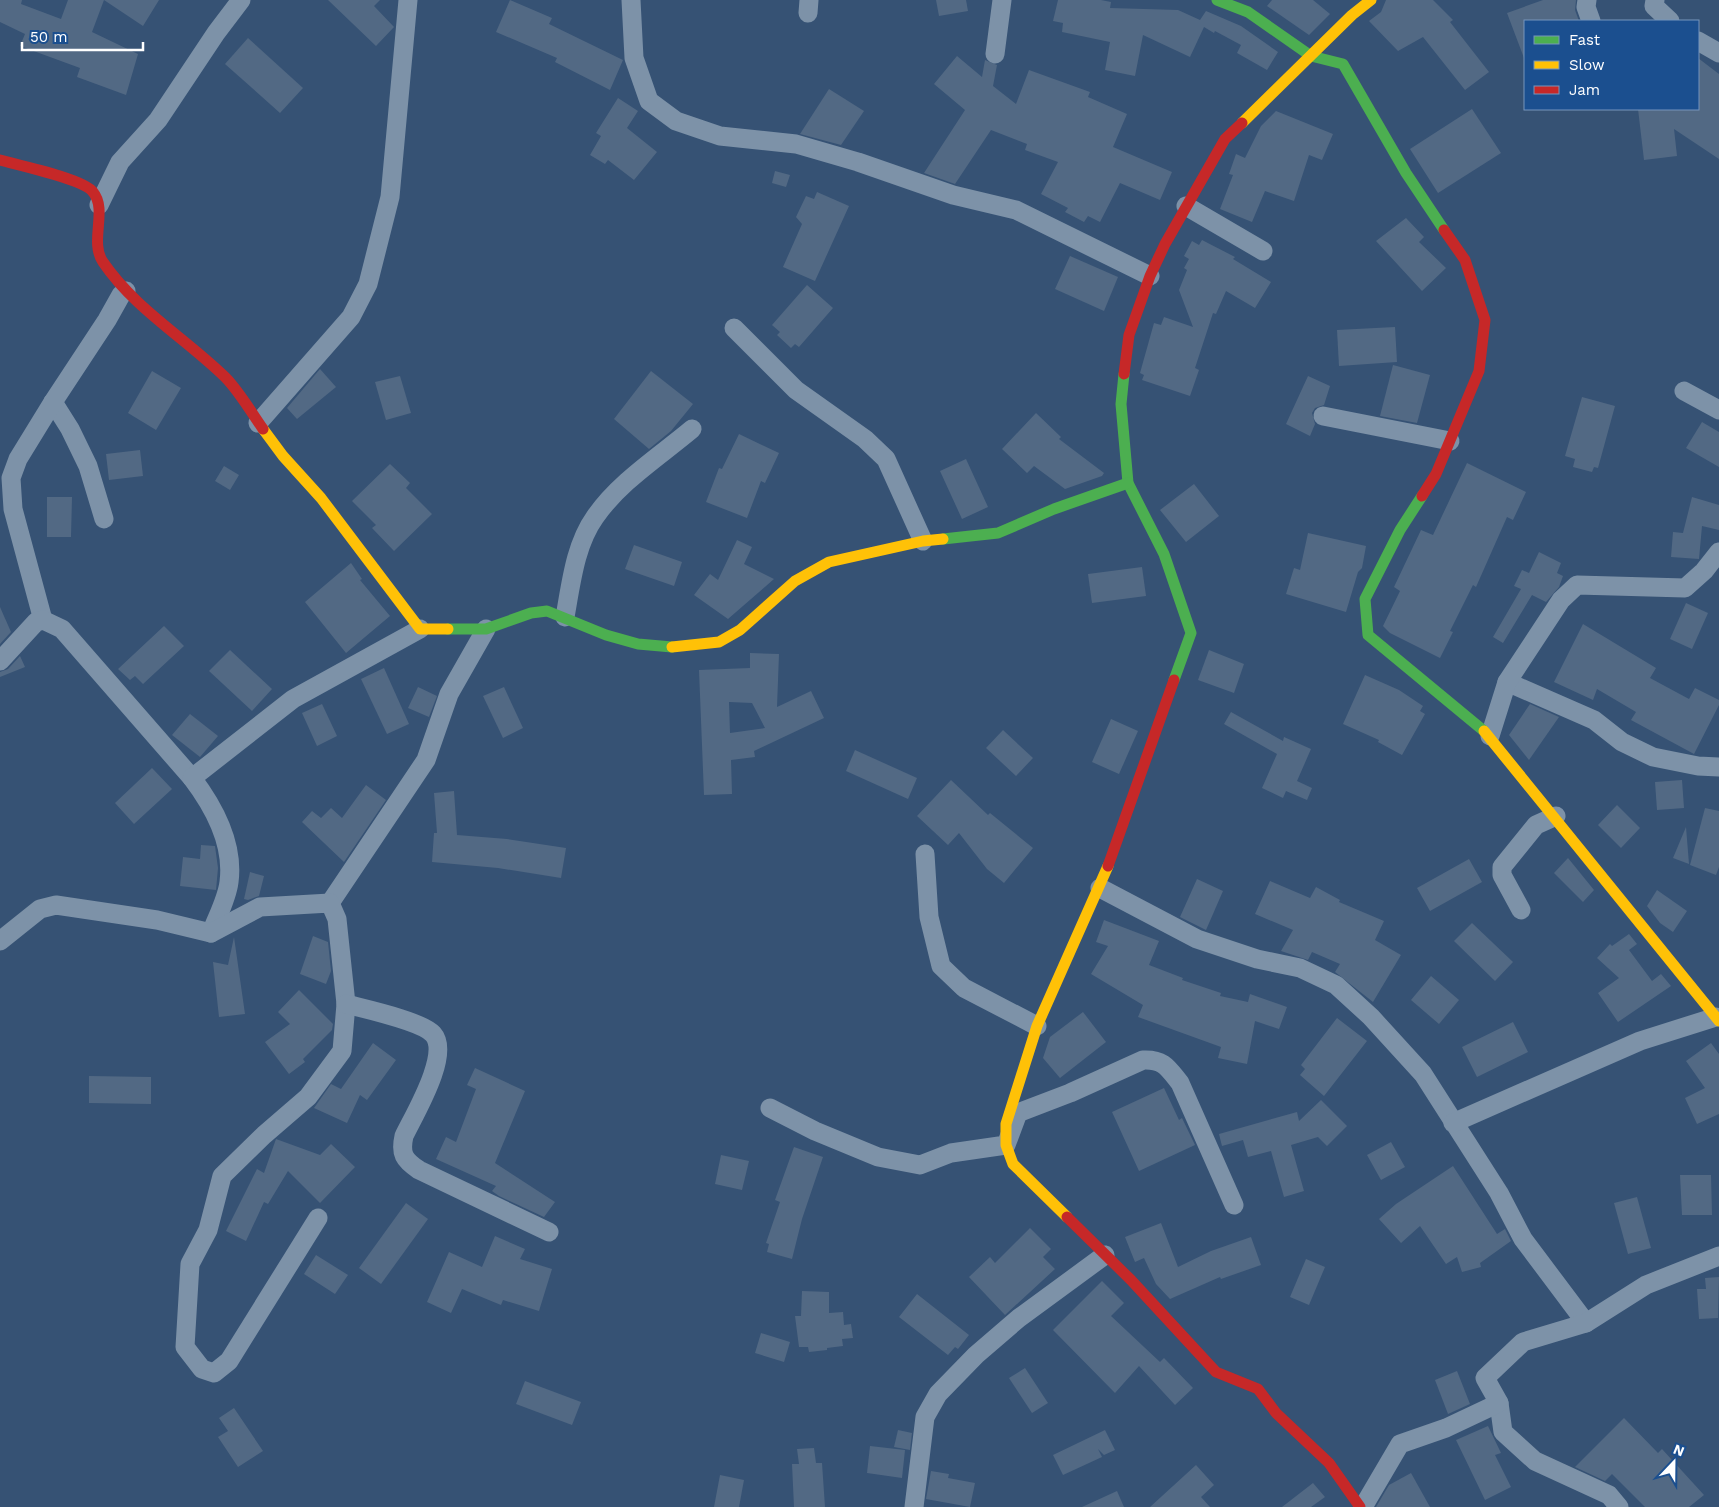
<svg xmlns="http://www.w3.org/2000/svg" width="1719" height="1507" viewBox="0 0 1719 1507" font-family="'Work Sans',sans-serif">
	<style>
		.building { fill: #526984; fill-rule: evenodd }
		.lines { fill: none; stroke-linecap: round; stroke-linejoin: round }
		.street { stroke: #7d92a8; stroke-width: 19 }
		.fast { stroke: #4caf50; stroke-width: 11 }
		.slow { stroke: #ffc107; stroke-width: 11 }
		.jam { stroke: #c62828; stroke-width: 11 }
	</style>
	<rect width="100%" height="100%" fill="#365274"/>
	<!-- building -->
	<g class="building">
		<path d="M0 0H22L21 4 61 19 68 0H159L143 26 104 0 92 32 138 54 126 95 77 77 80 68 20 46 25 34 0 22Z"/>
		<path d="M328 0H380L374 6 394 27 376 46Z"/>
		<path d="M510 0 552 18 549 24 623 60 610 90 555 62 557 58 496 32Z"/>
		<path d="M936 0H966L968 11 939 16Z"/>
		<path d="M1058 0H1101L1111 2 1110 8 1178 10 1200 20 1206 11 1241 26 1278 52 1267 70 1237 53 1241 45 1215 31 1214 33 1204 27 1190 57 1143 35 1135 76 1105 70 1110 42 1062 32 1063 23 1053 21Z"/>
		<path d="M1272 0H1313L1330 14 1309 35 1267 6Z"/>
		<path d="M1386 0H1433L1453 20 1450 22 1489 72 1465 90 1423 37 1398 51 1369 21 1381 12Z"/>
		<path d="M1543 0H1576L1575 10 1579 21H1525L1524 58 1507 13Z"/>
		<path d="M248 38 303 88 280 113 225 64Z"/>
		<path d="M957 56 982 77 985 60 997 65 993 86 1016 104 1029 70 1090 92 1088 97 1127 114 1113 147 1172 172 1160 200 1120 183 1100 222 1088 216 1084 222 1065 212 1068 208 1041 194 1058 162 1025 150 1027 144 991 130 955 184 924 173 965 110 934 84Z"/>
		<path d="M1698 58 1719 74V159L1674 129 1677 156 1644 160 1638 109H1698Z"/>
		<path d="M829 89 864 111 841 145 800 134Z"/>
		<path d="M618 98 638 111 627 128 657 152 634 180 608 160 605 164 590 155 601 136 596 133Z"/>
		<path d="M1472 109 1501 153 1438 193 1410 149Z"/>
		<path d="M1276 111 1333 134 1322 160 1309 155 1294 201 1265 191 1252 222 1220 209 1233 175 1229 174 1236 154 1245 158 1261 126Z"/>
		<path d="M775 171 790 175 786 187 772 183Z"/>
		<path d="M817 192 849 206 815 281 783 267 802 224 796 217 806 196 814 199Z"/>
		<path d="M1406 218 1424 237 1419 242 1446 268 1422 291 1376 241Z"/>
		<path d="M1202 240 1235 257 1233 259 1271 282 1255 308 1226 291 1216 314 1213 313 1195 368 1199 370 1190 396 1142 380 1144 375 1140 373 1154 323 1161 325 1164 317 1193 327 1179 290 1187 270 1184 268 1189 259 1184 256 1192 241 1199 245Z"/>
		<path d="M1070 256 1118 277 1104 311 1055 289Z"/>
		<path d="M807 285 833 308 799 347 795 344 791 348 777 335 780 332 772 325Z"/>
		<path d="M1395 327 1397 362 1339 366 1337 330Z"/>
		<path d="M1393 365 1430 375 1417 423 1380 416Z"/>
		<path d="M320 369 336 387 297 419 287 408Z"/>
		<path d="M152 371 181 388 156 430 128 413Z"/>
		<path d="M651 371 693 404 671 431 649 449 614 419Z"/>
		<path d="M400 376 411 413 386 420 375 382Z"/>
		<path d="M1308 376 1330 386 1324 405 1315 408 1312 413 1315 424 1310 436 1286 424Z"/>
		<path d="M1582 397 1615 406 1598 468 1594 467 1592 472 1573 467 1575 459 1565 456Z"/>
		<path d="M1036 413 1061 437 1059 439 1104 473 1102 476 1065 489 1034 466 1027 473 1002 449Z"/>
		<path d="M1702 422 1719 432V467L1686 448Z"/>
		<path d="M739 434 779 453 765 483 761 481 747 518 706 502 719 468 722 469Z"/>
		<path d="M140 450 143 476 109 480 106 454Z"/>
		<path d="M966 459 988 507 962 519 940 471Z"/>
		<path d="M1467 463 1526 492 1513 520 1507 517 1476 587 1473 585 1450 631 1453 632 1440 658 1390 633 1383 626 1400 591 1394 587 1421 530 1433 535Z"/>
		<path d="M390 464 410 483 406 488 432 514 394 551 372 528 376 525 352 501Z"/>
		<path d="M224 466 239 475 230 490 215 481Z"/>
		<path d="M1194 484 1219 516 1186 542 1160 510Z"/>
		<path d="M47 497H72L71 537H47Z"/>
		<path d="M1692 497 1719 505V530L1702 526 1699 559 1671 557 1673 532 1683 533Z"/>
		<path d="M1308 533 1366 546 1362 568 1358 572 1346 612 1286 594 1294 568 1300 570Z"/>
		<path d="M737 540 752 547 744 564 774 579 728 619 694 595 710 574 718 580Z"/>
		<path d="M634 545 682 562 674 586 625 569Z"/>
		<path d="M1539 552 1561 563 1557 573 1563 576 1559 587 1546 602 1532 595 1503 643 1493 637 1521 589 1514 586 1522 570 1529 573Z"/>
		<path d="M351 563 362 579 360 580 390 616 346 653 305 602Z"/>
		<path d="M1142 567 1146 596 1092 603 1088 574Z"/>
		<path d="M1686 603 1708 613 1692 649 1670 639Z"/>
		<path d="M0 607 11 632 0 644Z"/>
		<path d="M1583 624 1656 668 1650 678 1689 699 1695 688 1719 700V705L1694 754 1631 720 1636 712 1597 689 1593 700 1554 682Z"/>
		<path d="M164 626 184 646 143 684 135 676 130 680 118 669Z"/>
		<path d="M230 650 272 689 252 711 209 671Z"/>
		<path d="M1209 650 1244 664 1234 693 1198 680Z"/>
		<path d="M750 653 779 654 777 707 811 691 824 718 754 751 755 757 731 760 732 794 704 795 699 670 750 668ZM729 702 752 703 765 728 730 733Z"/>
		<path d="M20 656 25 667 0 677V672L8 669Z"/>
		<path d="M384 668 409 724 387 734 361 679Z"/>
		<path d="M1365 675 1399 690 1423 706 1420 711 1425 714 1402 755 1378 742 1379 740 1343 724Z"/>
		<path d="M418 687 437 696 429 717 408 708Z"/>
		<path d="M504 687 523 728 503 738 483 696Z"/>
		<path d="M322 704 337 736 317 746 302 713Z"/>
		<path d="M1530 704 1559 717 1529 760 1509 735Z"/>
		<path d="M1231 712 1283 741 1284 737 1311 749 1297 781 1312 788 1307 800 1286 791 1283 798 1262 788 1277 754 1224 724Z"/>
		<path d="M190 714 218 736 200 757 172 735Z"/>
		<path d="M1111 719 1138 731 1119 774 1092 762Z"/>
		<path d="M1003 730 1033 758 1016 776 986 748Z"/>
		<path d="M855 750 917 778 908 799 846 771Z"/>
		<path d="M152 768 172 789 134 824 115 803Z"/>
		<path d="M951 780 988 815 990 813 1033 848 1004 883 987 869 959 833 948 845 917 816Z"/>
		<path d="M1682 780 1684 808 1657 810 1655 782Z"/>
		<path d="M366 785 386 800 344 862 302 822 312 811 321 818 331 808 342 818Z"/>
		<path d="M454 791 457 835 507 839 566 848 561 878 498 868 432 862 434 833H437L434 793Z"/>
		<path d="M1617 805 1640 828 1621 848 1598 825Z"/>
		<path d="M1705 808 1719 811V867L1716 875 1690 865Z"/>
		<path d="M1686 827 1689 864 1673 858Z"/>
		<path d="M201 845 215 846 218 868 216 890 180 886 183 857 200 859Z"/>
		<path d="M1568 858 1594 890 1583 902 1554 873Z"/>
		<path d="M1469 859 1482 882 1430 911 1417 888Z"/>
		<path d="M250 872 264 876 259 896 248 900 244 899Z"/>
		<path d="M1197 879 1223 891 1206 930 1180 917Z"/>
		<path d="M1270 881 1310 898 1316 887 1340 900 1339 902 1384 921 1375 940 1401 955 1373 1002 1335 972 1340 964 1312 952 1308 960 1281 951 1293 930 1255 914Z"/>
		<path d="M1657 890 1687 911 1673 932 1660 923 1647 906Z"/>
		<path d="M1104 920 1159 941 1149 965 1183 978 1182 980 1221 993 1220 996 1248 1002 1250 994 1287 1007 1279 1029 1255 1021 1247 1064 1218 1058 1221 1047 1138 1017 1143 1005 1091 974 1108 946 1096 942Z"/>
		<path d="M1472 923 1513 962 1495 981 1454 941Z"/>
		<path d="M1629 934 1637 944 1629 950 1652 981 1661 974 1671 986 1618 1022 1598 993 1619 978 1597 958 1610 944 1612 946Z"/>
		<path d="M313 936 328 942 331 971 326 984 300 974Z"/>
		<path d="M234 937 245 1014 219 1017 213 962 228 965Z"/>
		<path d="M1431 976 1459 1000 1439 1024 1411 1000Z"/>
		<path d="M299 990 333 1024 332 1030 303 1059 305 1062 289 1074 265 1042 290 1024 278 1012Z"/>
		<path d="M1083 1012 1106 1042 1060 1078 1043 1058 1050 1037Z"/>
		<path d="M1337 1018 1367 1041 1324 1096 1300 1075 1305 1069 1301 1065Z"/>
		<path d="M1513 1022 1528 1052 1477 1077 1462 1047Z"/>
		<path d="M373 1043 396 1060 367 1100 360 1095 347 1123 314 1108 331 1084 341 1089Z"/>
		<path d="M1711 1043 1719 1054V1114L1697 1124 1685 1098 1705 1088 1686 1061Z"/>
		<path d="M475 1068 525 1091 495 1163 555 1202 544 1217 499 1196 492 1191 496 1186 436 1159 446 1137 456 1142 476 1089 467 1085Z"/>
		<path d="M89 1076 151 1077V1104L89 1103Z"/>
		<path d="M1164 1088 1179 1120 1182 1118 1195 1145 1139 1171 1112 1112Z"/>
		<path d="M1321 1100 1347 1126 1327 1146 1318 1137 1291 1145 1304 1191 1284 1197 1271 1151 1248 1157 1243 1140 1222 1146 1219 1134 1297 1112 1299 1121Z"/>
		<path d="M276 1139 320 1155 331 1144 355 1167 320 1203 288 1171 268 1204 264 1202 246 1241 226 1231 257 1169 264 1173Z"/>
		<path d="M1391 1142 1405 1167 1381 1180 1367 1155Z"/>
		<path d="M794 1147 823 1157 802 1219 792 1259 767 1252 769 1244 766 1243 780 1202 775 1200Z"/>
		<path d="M721 1155 749 1161 742 1190 715 1184Z"/>
		<path d="M1453 1166 1497 1234 1505 1229 1511 1241 1480 1263 1481 1267 1462 1272 1457 1257 1446 1264 1420 1226 1401 1243 1379 1219 1396 1204Z"/>
		<path d="M1680 1175H1711L1712 1215H1682Z"/>
		<path d="M1637 1197 1651 1248 1628 1254 1614 1203Z"/>
		<path d="M406 1203 428 1219 381 1284 359 1268Z"/>
		<path d="M1161 1223 1178 1267 1211 1251 1251 1237 1261 1265 1221 1279 1220 1277 1170 1299 1156 1284 1144 1258 1135 1262 1125 1237Z"/>
		<path d="M1030 1228 1051 1249 1043 1257 1055 1269 1005 1315 969 1277 990 1257 995 1263Z"/>
		<path d="M495 1236 525 1249 520 1259 552 1269 539 1311 503 1300 501 1305 462 1289 451 1313 427 1302 449 1252 482 1267Z"/>
		<path d="M316 1255 348 1275 335 1294 304 1274Z"/>
		<path d="M1306 1259 1325 1267 1309 1305 1290 1297Z"/>
		<path d="M1719 1277 1718 1318 1699 1319 1697 1289H1706L1705 1278Z"/>
		<path d="M1102 1281 1124 1303 1111 1316 1160 1362 1164 1358 1193 1388 1175 1405 1139 1366 1115 1393 1053 1330Z"/>
		<path d="M802 1291 829 1292V1313L843 1312 844 1325 851 1324 853 1338 842 1339 843 1346 827 1348V1350L809 1352 808 1347H799L795 1316H801Z"/>
		<path d="M917 1294 969 1335 958 1349 955 1347 948 1355 899 1317Z"/>
		<path d="M761 1333 790 1342 784 1362 755 1353Z"/>
		<path d="M1025 1368 1048 1403 1032 1413 1009 1378Z"/>
		<path d="M1457 1371 1470 1404 1448 1414 1435 1380Z"/>
		<path d="M525 1381 581 1402 572 1425 516 1404Z"/>
		<path d="M234 1408 263 1451 238 1467 218 1437 228 1431 219 1418Z"/>
		<path d="M1624 1418 1658 1453 1662 1449 1704 1495 1689 1507H1645L1612 1474 1605 1481 1575 1467Z"/>
		<path d="M1488 1426 1501 1453 1495 1455 1511 1487 1485 1500 1456 1440Z"/>
		<path d="M898 1430 912 1433 910 1450 894 1447Z"/>
		<path d="M1105 1430 1115 1450 1104 1455 1098 1449 1102 1457 1063 1475 1053 1455Z"/>
		<path d="M870 1446 905 1450 902 1478 867 1473Z"/>
		<path d="M814 1448 816 1463H822L825 1507H794L792 1464H799L797 1449Z"/>
		<path d="M1196 1465 1214 1485 1201 1497 1210 1507H1150Z"/>
		<path d="M931 1471 949 1474 948 1478 975 1483 970 1507 926 1499Z"/>
		<path d="M1411 1473 1430 1507H1376L1389 1485Z"/>
		<path d="M720 1475 744 1480 739 1507H714Z"/>
		<path d="M1313 1483 1325 1497 1311 1507H1282Z"/>
		<path d="M1117 1491 1124 1507H1082Z"/>
	</g>
	<g class="lines">
		<!-- street -->
		<g class="street">
			<path d="M631 0 634 58 649 101 676 121 720 136 796 144 858 162 953 195 1016 210 1150 276"/>
			<path d="M1587 0 1586 7 1591 21"/>
			<path d="M1655 0 1654 6 1670 21"/>
			<path d="M808 13 809 0"/>
			<path d="M1698 41 1719 53"/>
			<path d="M995 54 1002 0"/>
			<path d="M99 205 120 162 158 120 216 33 241 0"/>
			<path d="M1186 206 1263 251"/>
			<path d="M734 328 796 390 865 439 886 459 923 541"/>
			<path d="M1684 391 1719 410"/>
			<path d="M53 402 70 429 88 466 104 519"/>
			<path d="M1323 416 1450 441"/>
			<path d="M258 423 351 317 368 284 390 197 408 0"/>
			<path d="M565 617C571 584 575 545 595 517 619 482 660 456 692 429"/>
			<path d="M43 620 13 509 11 478 18 459 53 402 107 320 121 295 126 291"/>
			<path d="M0 661 36 622 43 620 62 629 192 778"/>
			<path d="M1507 682 1594 720 1622 742 1653 757 1698 766 1719 767"/>
			<path d="M1490 736 1507 682 1561 600 1577 585 1685 588 1704 571 1719 552"/>
			<path d="M925 854 929 917 941 966 964 988 1037 1026"/>
			<path d="M1100 888 1197 939 1257 959 1300 968 1336 985 1371 1017 1423 1074 1499 1193 1523 1239 1586 1323"/>
			<path d="M330 903 426 760 449 694 486 629"/>
			<path d="M1521 910 1502 875V867L1536 825 1556 816"/>
			<path d="M211 933C217 917 227 899 229 882 234 844 214 807 192 778L293 699 420 629"/>
			<path d="M0 941 40 909 56 905 157 920 211 933 260 907 330 903 337 919 346 1004 342 1051 308 1097 264 1135 222 1176 208 1230 190 1264 185 1347 202 1369 214 1373 229 1361 318 1218"/>
			<path d="M346 1004C365 1009 421 1021 433 1034 451 1054 414 1115 404 1136 400 1154 404 1160 419 1170L549 1232"/>
			<path d="M770 1108 815 1131 878 1157 920 1165 951 1153 1006 1145 1018 1113 1070 1093 1143 1060C1164 1059 1168 1068 1180 1083L1234 1205"/>
			<path d="M1453 1123 1640 1041 1716 1017"/>
			<path d="M1499 1403 1503 1432 1535 1461 1609 1495 1619 1507"/>
			<path d="M914 1507 925 1417 938 1394 976 1355 1019 1318 1105 1255"/>
			<path d="M1363 1507 1400 1444 1446 1428 1499 1403 1485 1378 1523 1342 1586 1323 1646 1285 1719 1256"/>
		</g>
		<!-- fast -->
		<g class="fast">
			<path d="M1217 0 1248 12 1311 56 1343 64 1406 173 1444 230"/>
			<path d="M1124 374 1121 404 1128 483 1164 554 1191 633 1174 680"/>
			<path d="M1422 496 1400 530 1365 599 1368 635 1484 731"/>
			<path d="M943 539 998 533 1054 509 1128 483"/>
			<path d="M448 629H486L531 613 547 611 606 635 638 644 672 647"/>
		</g>
		<!-- slow -->
		<g class="slow">
			<path d="M1242 123 1352 15 1371 0"/>
			<path d="M263 429 283 456 321 498 420 629H448"/>
			<path d="M672 647 719 642 740 630 795 581 829 562 923 541 943 539"/>
			<path d="M1484 731 1719 1021"/>
			<path d="M1067 1217 1013 1164 1006 1145V1124L1037 1026 1108 866"/>
		</g>
		<!-- jam -->
		<g class="jam">
			<path d="M0 160C18 165 84 179 93 192 108 210 89 242 103 262 134 308 185 338 225 377 239 391 251 412 263 429"/>
			<path d="M1124 374 1129 335 1150 276 1165 244 1225 139 1242 123"/>
			<path d="M1422 496 1436 474 1479 371 1485 320 1465 260 1444 230"/>
			<path d="M1108 866 1174 680"/>
			<path d="M1067 1217 1131 1280 1216 1372 1258 1389 1276 1413 1329 1463 1360 1507"/>
		</g>
	</g>
	<!-- legend -->
	<rect x="1524" y="20" width="175" height="90" fill="#1b4f8f" stroke="#7695bc"/>
	<rect x="1534" y="36" width="25" height="8" fill="#4caf50" stroke="#7695bc"/>
	<text x="1569" y="45" font-size="15" fill="#ffffff">Fast</text>
	<rect x="1534" y="61" width="25" height="8" fill="#ffc107" stroke="#7695bc"/>
	<text x="1569" y="70" font-size="15" fill="#ffffff">Slow</text>
	<rect x="1534" y="86" width="25" height="8" fill="#c62828" stroke="#7695bc"/>
	<text x="1569" y="95" font-size="15" fill="#ffffff">Jam</text>
	<!-- north arrow -->
	<g transform="translate(1674 1462) rotate(22)" stroke="#1b4f8f" stroke-width="4" paint-order="stroke">
	<path d="M0-4L9 19L0 12L-9 19Z" fill="#ffffff"/>
	<text y="-8" font-size="14" font-weight="bold" text-anchor="middle" fill="#ffffff">N</text>
	</g>
	<!-- scale -->
	<path d="M22 42v8h121v-8" fill="none" stroke="#ffffff" stroke-width="2.5"/>
	<text x="30" y="42" font-size="15" fill="#ffffff" stroke="#1b4f8f" stroke-width="4" paint-order="stroke">50 m</text>
</svg>
